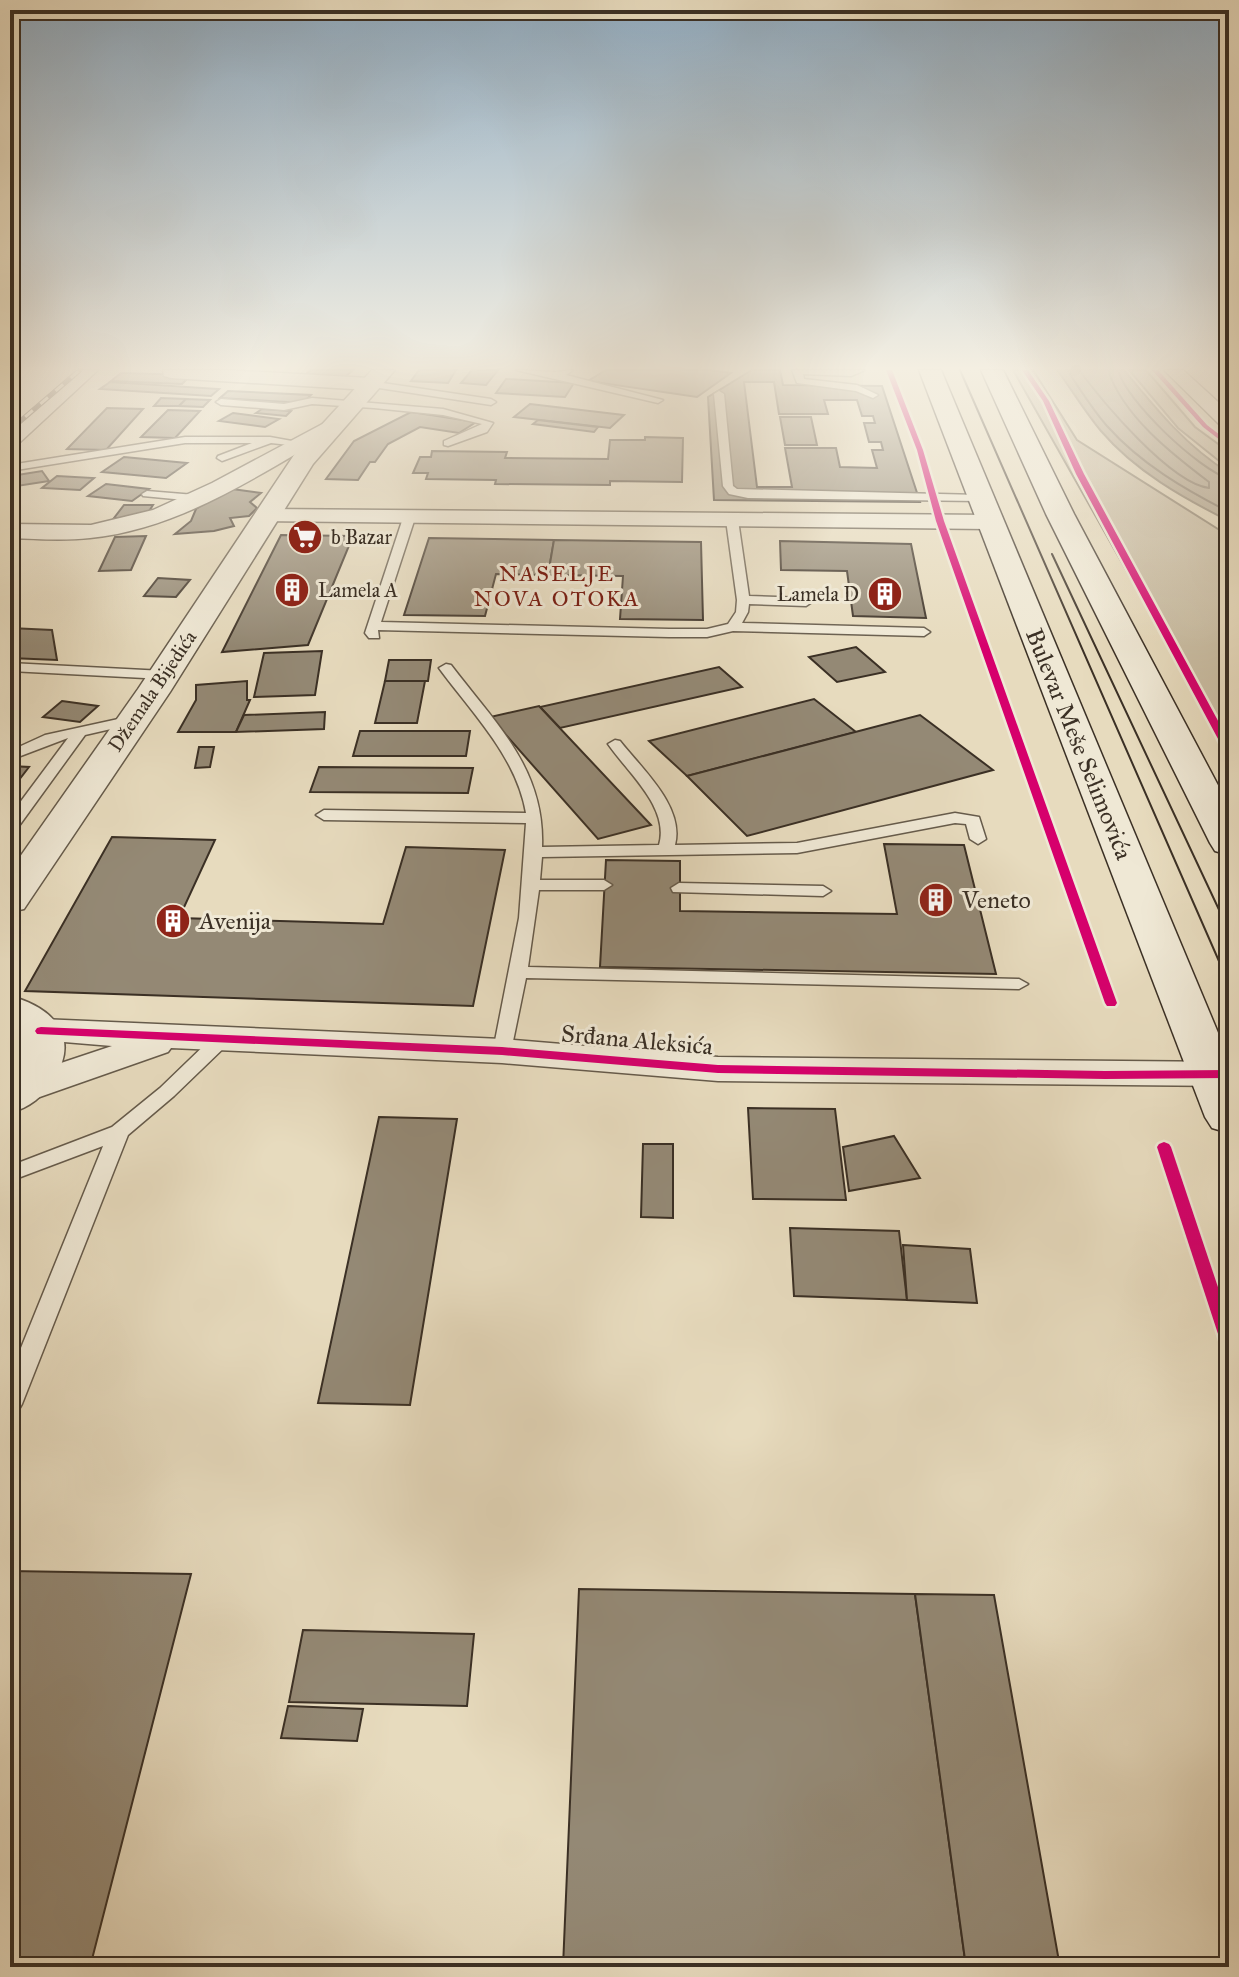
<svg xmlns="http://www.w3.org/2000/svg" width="1239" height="1977" viewBox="0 0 1239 1977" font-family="'IM FELL Great Primer',serif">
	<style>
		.green { fill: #cabea4; stroke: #827764; stroke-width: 2 }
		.water { fill: #ada18a; stroke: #7f7462; stroke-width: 2 }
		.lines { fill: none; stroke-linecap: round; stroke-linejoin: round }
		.shore { stroke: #746858; stroke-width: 2 }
		.building { fill: #948975; stroke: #3b3025; stroke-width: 2; fill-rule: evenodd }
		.service-casing { stroke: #665b4b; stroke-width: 3 }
		.minor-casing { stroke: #665b4b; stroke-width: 3 }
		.tertiary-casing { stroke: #665b4b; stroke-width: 3 }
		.secondary-casing { stroke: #3b3025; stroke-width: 3 }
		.service { fill: #efe8d5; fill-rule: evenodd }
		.minor { fill: #efe8d5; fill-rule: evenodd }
		.tertiary { fill: #efe8d5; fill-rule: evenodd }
		.secondary { fill: #efe8d5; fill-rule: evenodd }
		.tram { stroke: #3b3025; stroke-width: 2 }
		.rail-casing { stroke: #3b3025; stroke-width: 5 }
		.rail { stroke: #efe8d5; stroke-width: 3; stroke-dasharray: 10; stroke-linecap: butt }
		.cycleway-casing { stroke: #efe8d5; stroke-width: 5 }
		.cycleway { fill: #d6006c; fill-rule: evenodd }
		.labels { text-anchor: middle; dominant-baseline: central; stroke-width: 6; stroke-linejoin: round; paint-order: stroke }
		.far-poi-label { font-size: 20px; fill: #3b3025; stroke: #efe8d5; text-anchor: start }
		.far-street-label { font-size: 20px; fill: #3b3025; stroke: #efe8d5 }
		.far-neighbourhood-label { font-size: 22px; letter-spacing: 2px; fill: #7a1f14; stroke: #efe8d5 }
		.street-label { font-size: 24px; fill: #3b3025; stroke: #efe8d5 }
		.poi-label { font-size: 24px; fill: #3b3025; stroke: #efe8d5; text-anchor: start }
	</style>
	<rect width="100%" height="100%" fill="#e7dbbe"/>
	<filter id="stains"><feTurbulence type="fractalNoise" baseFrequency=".0025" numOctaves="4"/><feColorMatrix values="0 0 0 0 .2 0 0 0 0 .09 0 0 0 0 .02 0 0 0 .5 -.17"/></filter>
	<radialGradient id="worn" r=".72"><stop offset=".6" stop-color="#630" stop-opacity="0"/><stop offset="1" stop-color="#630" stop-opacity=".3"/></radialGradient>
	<!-- green -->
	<g class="green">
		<path d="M1013 370H1033L1077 440 1229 536V752Z"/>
		<path d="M1129 370H1146L1195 427 1229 452V469L1178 428Z"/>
	</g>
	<!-- water -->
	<path class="water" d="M1057 370H1124C1156 409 1186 446 1229 473V521C1183 498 1135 471 1101 431 1085 412 1072 390 1057 370Z"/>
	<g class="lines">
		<!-- shore -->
		<g class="shore">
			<path d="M1067 370C1080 389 1092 409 1107 426 1141 464 1184 489 1229 512"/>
			<path d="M1079 370C1102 401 1170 483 1209 488V482C1172 454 1123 416 1108 370"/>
			<path d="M1118 370C1126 401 1198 469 1229 479"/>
		</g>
	</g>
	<!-- building -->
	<g class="building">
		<path d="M311 370H353L345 377 306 374Z"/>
		<path d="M419 370H456L448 383 411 381Z"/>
		<path d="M472 370H498L486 385 461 383Z"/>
		<path d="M606 370H710L731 373 697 397 588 381Z"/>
		<path d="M752 370H780L783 385 882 386 920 502 714 500 708 397ZM744 382H774L779 414H828L824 400H857L862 416H873L875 423H864L869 442H881L883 450H872L877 468 840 467 836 448H785L792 487H757Z"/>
		<path d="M121 373 191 375 182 384 111 381Z"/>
		<path d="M506 379 574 383 565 397 496 393Z"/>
		<path d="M110 382 219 389 211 396 100 389Z"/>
		<path d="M228 391 311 395 303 403 220 398Z"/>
		<path d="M161 398 186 399 179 406H154Z"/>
		<path d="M186 399 210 400 203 407 179 406Z"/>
		<path d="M530 404 624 415 610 428 514 417Z"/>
		<path d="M107 408 143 409 106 450 67 449Z"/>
		<path d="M262 409 291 411 286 416 256 413Z"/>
		<path d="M168 410 200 411 175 438 141 437Z"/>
		<path d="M411 412 476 422 459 433 420 427 388 444 375 462H370L358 480 326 479 354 441Z"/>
		<path d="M233 413 279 419 265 427 219 421Z"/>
		<path d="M780 417H811L817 445H785Z"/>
		<path d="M538 420 598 427 594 432 533 424Z"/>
		<path d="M645 437 683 438 682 482 610 481V485L495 484 496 480 426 479 428 473H413L420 457H431L432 451 507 452 505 458 608 459 610 440H645Z"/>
		<path d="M124 457 187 463 166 478 102 472Z"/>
		<path d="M42 471 49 481 17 486 11 476Z"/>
		<path d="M57 476 94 478 80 490 42 488Z"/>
		<path d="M106 484 149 489 132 501 88 496Z"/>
		<path d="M232 489 261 493 250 502 257 508 249 516 230 518 234 526 214 531 175 534 191 521 196 509 209 499Z"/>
		<path d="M124 505H153L144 519 114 518Z"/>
		<path d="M281 535 353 536 308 645 222 652Z"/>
		<path d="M146 536 131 570 99 571 115 537Z"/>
		<path d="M429 538 554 540 548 575 496 574 485 616 404 615Z"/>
		<path d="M554 540 701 542 703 620 620 619 623 576 548 575Z"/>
		<path d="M780 541 911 544 926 618 853 616 847 571 781 570Z"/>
		<path d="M158 578 190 580 176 597 144 596Z"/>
		<path d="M10 628 52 630 57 660 10 658Z"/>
		<path d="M856 647 885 672 837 682 809 657Z"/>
		<path d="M322 651 315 695 254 697 264 653Z"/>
		<path d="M389 660H431L428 681H385Z"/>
		<path d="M719 667 742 687 560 728 540 707Z"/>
		<path d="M247 681V700H250L236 732H178L196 700V685Z"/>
		<path d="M385 681H425L417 723H375Z"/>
		<path d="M814 699 856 732 687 776 649 741Z"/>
		<path d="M62 701 98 706 80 722 43 717Z"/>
		<path d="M539 706 651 825 598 839 490 717Z"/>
		<path d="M325 712 324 729 236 732 244 715Z"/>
		<path d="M920 715 993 770 747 836 687 776Z"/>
		<path d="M360 731H470L466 756H353Z"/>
		<path d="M199 747H214L210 767 195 768Z"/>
		<path d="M10 766 29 767 12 789H10Z"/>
		<path d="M319 767 473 768 468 793 310 792Z"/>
		<path d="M112 837 215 840 179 918 383 924 406 847 505 850 473 1006 25 991Z"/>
		<path d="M884 844 964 845 996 974 600 967 606 860 680 861V911L897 914Z"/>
		<path d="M748 1108 835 1109 846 1200 753 1199Z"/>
		<path d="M379 1117 457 1119 410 1405 318 1403Z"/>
		<path d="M894 1136 920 1178 849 1191 843 1147Z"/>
		<path d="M643 1144H673V1218L641 1217Z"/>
		<path d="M790 1228 899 1231 907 1300 794 1296Z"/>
		<path d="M903 1245 970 1249 977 1303 907 1300Z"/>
		<path d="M10 1571 191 1574 90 1967H10Z"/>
		<path d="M579 1589 915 1594 966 1967H563Z"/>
		<path d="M915 1594 994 1595 1060 1967H966Z"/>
		<path d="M303 1630 474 1634 467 1706 289 1702Z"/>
		<path d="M288 1706 363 1709 357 1741 281 1738Z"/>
	</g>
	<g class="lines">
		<!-- service casing -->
		<g class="service-casing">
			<g id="service">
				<path d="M516 370 555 372 573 370 566 375 663 400 658 403Z"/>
				<path d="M792 370H865L851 376 803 374 804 379 857 385 878 395 873 398 856 391 797 383Z"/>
				<path d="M369 381 491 399 496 402 491 405 366 386 364 384Z"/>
				<path d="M719 391 724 394 733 486 737 489 979 495 985 498 979 501 748 498 729 494 723 486 714 394Z"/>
				<path d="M312 398 443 409 493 423 487 432 448 446 444 445V441L482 424 443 415 374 408 312 404 284 410 221 405 216 402 221 399 284 404Z"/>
				<path d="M185 437H270L303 443 298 446 271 443 222 461 217 458 218 456 252 443H185L10 471V465Z"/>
				<path d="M147 491 195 495 201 498 195 501 143 496 142 494Z"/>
				<path d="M409 515 415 518 381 622 669 629H707L728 624 736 612 737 600 726 520 732 517 738 520 749 596 806 598 812 602 806 606 749 604 748 612 742 623 924 628 930 632 924 636 733 631 707 637H669L378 630 379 638H369L365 633 403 518Z"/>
				<path d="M10 663 164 671 171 675 164 679 10 671Z"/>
				<path d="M446 664 451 665C496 724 545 769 542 847L659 845C670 808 628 773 608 744L615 740 620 741C642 769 685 807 675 845L797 843 955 813 979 817 986 839 978 844 970 839 966 824 955 823 797 853 542 857 540 880H604L612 885 604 890H539L528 967 1019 979 1028 984 1019 989 526 978 511 1051 502 1057 495 1055 493 1051 519 918 526 823 324 820 316 815 324 810 526 813C516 756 472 713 439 668Z"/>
				<path d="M132 716 137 717V723L85 735 16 830 10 832V816L68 738 10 760V751L45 735Z"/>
				<path d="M679 883 823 886 831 891 823 896 673 892 671 888Z"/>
				<path d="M222 1033 231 1039 229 1043 174 1096 128 1135 22 1404 18 1411 10 1414V1375L103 1146 10 1181V1166L112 1127 160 1088 215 1035Z"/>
			</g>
		</g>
		<!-- minor casing -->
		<g class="minor-casing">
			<g id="minor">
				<path d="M78 370H98L17 445 10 447V430Z"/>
				<path d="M163 370H225L369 378 378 384 369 390 171 378 164 376Z"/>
				<path d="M1164 370H1183L1229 412V429L1222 427Z"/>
				<path d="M330 420 340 426 337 430C260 474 181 529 90 538 64 541 37 539 10 538V524L91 525 153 510 212 483Z"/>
				<path d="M267 509 989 515 997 517 1000 522 997 527 989 529 259 521 256 516 259 511Z"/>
				<path d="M41 1019 502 1039 718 1057 1229 1062V1086L718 1081 502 1063 171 1048 168 1052 34 1099 20 1103 10 1100V1080L112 1046 28 1039 22 1031 28 1023Z"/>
			</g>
		</g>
		<!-- tertiary casing -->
		<g class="tertiary-casing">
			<g id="tertiary">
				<path d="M372 370H395L313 464 170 692 30 900 24 909 10 912V871L138 689 294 455Z"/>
				<path d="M10 996C52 1007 81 1036 54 1079 43 1097 30 1107 10 1113 10 1101 7 1085 10 1074 15 1055 32 1049 10 1028Z"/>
			</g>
		</g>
		<!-- secondary casing -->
		<g class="secondary-casing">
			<g id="secondary">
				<path d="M919 370H941L1229 1059V1133L1212 1128 1205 1117Z"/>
				<path d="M981 370H1003L1074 514 1229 806V855L1215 851 1210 843 1046 514Z"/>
			</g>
		</g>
		<!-- service -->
		<use href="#service" class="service"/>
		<!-- minor -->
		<use href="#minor" class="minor"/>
		<!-- tertiary -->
		<use href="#tertiary" class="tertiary"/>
		<!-- secondary -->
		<use href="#secondary" class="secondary"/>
		<!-- tram -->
		<g class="tram">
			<path d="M960 370 1229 984"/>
			<path d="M1052 554 1229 931"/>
		</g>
		<!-- rail casing -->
		<g class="rail-casing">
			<path id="rail" d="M10 430 80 370"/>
		</g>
		<!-- rail -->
		<use href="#rail" class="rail"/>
		<!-- cycleway casing -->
		<g class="cycleway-casing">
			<g id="cycleway">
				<path d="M886 370H892L923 450 944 521 1117 1003 1115 1006H1107L1105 1003 936 521 917 450Z"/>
				<path d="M1022 370H1028L1049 401 1084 474 1229 741V753L1224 750 1076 474 1043 401Z"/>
				<path d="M1152 370H1158L1207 425 1229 442V447L1203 427Z"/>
				<path d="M41 1027 502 1047 718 1065 1105 1071 1229 1070V1078L1105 1079 718 1073 502 1055 37 1034 35 1031 37 1028Z"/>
				<path d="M1164 1142 1169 1144 1171 1147 1229 1320V1349L1224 1347 1221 1343 1157 1147 1159 1144Z"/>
			</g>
		</g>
		<!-- cycleway -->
		<use href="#cycleway" class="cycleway"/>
	</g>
	<!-- sky -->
	<linearGradient id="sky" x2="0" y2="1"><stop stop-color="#90acc2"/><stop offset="0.57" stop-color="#f4efe2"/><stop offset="1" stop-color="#f4efe2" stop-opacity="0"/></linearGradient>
	<rect width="1239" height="646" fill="url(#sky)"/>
	<!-- icons -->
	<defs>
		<g id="supermarket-disc" transform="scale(1.8)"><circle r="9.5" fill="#8f2418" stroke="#efe8d5"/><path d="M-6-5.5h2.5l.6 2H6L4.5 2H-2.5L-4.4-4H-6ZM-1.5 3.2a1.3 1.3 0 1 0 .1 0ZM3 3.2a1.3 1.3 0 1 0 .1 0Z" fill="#fff"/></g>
		<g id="building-disc" transform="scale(1.8)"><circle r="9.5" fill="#8f2418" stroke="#efe8d5"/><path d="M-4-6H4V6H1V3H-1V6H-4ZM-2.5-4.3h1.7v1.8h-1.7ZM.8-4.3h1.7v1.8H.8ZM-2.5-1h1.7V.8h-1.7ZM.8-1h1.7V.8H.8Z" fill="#fff"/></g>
	</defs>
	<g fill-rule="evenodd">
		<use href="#supermarket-disc" x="305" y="537"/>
		<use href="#building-disc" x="292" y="590"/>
		<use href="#building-disc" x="885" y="594"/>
		<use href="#building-disc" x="936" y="900"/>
		<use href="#building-disc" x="173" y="921"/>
	</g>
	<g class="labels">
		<!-- far-poi labels -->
		<g class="far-poi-label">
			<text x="331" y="537">b Bazar</text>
			<text x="318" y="590">Lamela A</text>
			<text x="859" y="594" text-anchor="end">Lamela D</text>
		</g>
		<!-- far-street labels -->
		<g class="far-street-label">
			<text transform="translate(152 691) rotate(-56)">Džemala Bijedića</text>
		</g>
		<!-- far-neighbourhood labels -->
		<g class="far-neighbourhood-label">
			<text x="557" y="573">NASELJE<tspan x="557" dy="25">NOVA OTOKA</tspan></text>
		</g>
		<!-- street labels -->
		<g class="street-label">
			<text transform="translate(1079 744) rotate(68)">Bulevar Meše Selimovića</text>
			<text transform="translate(637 1040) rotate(5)">Srđana Aleksića</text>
		</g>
		<!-- poi labels -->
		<g class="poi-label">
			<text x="962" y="900">Veneto</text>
			<text x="199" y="921">Avenija</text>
		</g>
	</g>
	<!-- margin -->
	<rect width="1239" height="1977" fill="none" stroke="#e7dbbe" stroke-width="40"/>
	<rect x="12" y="12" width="1215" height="1953" fill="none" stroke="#3b3025" stroke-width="4"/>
	<rect x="20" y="20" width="1199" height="1937" fill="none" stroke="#3b3025" stroke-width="2"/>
	<rect width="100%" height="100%" filter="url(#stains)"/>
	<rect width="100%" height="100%" fill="url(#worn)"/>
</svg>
